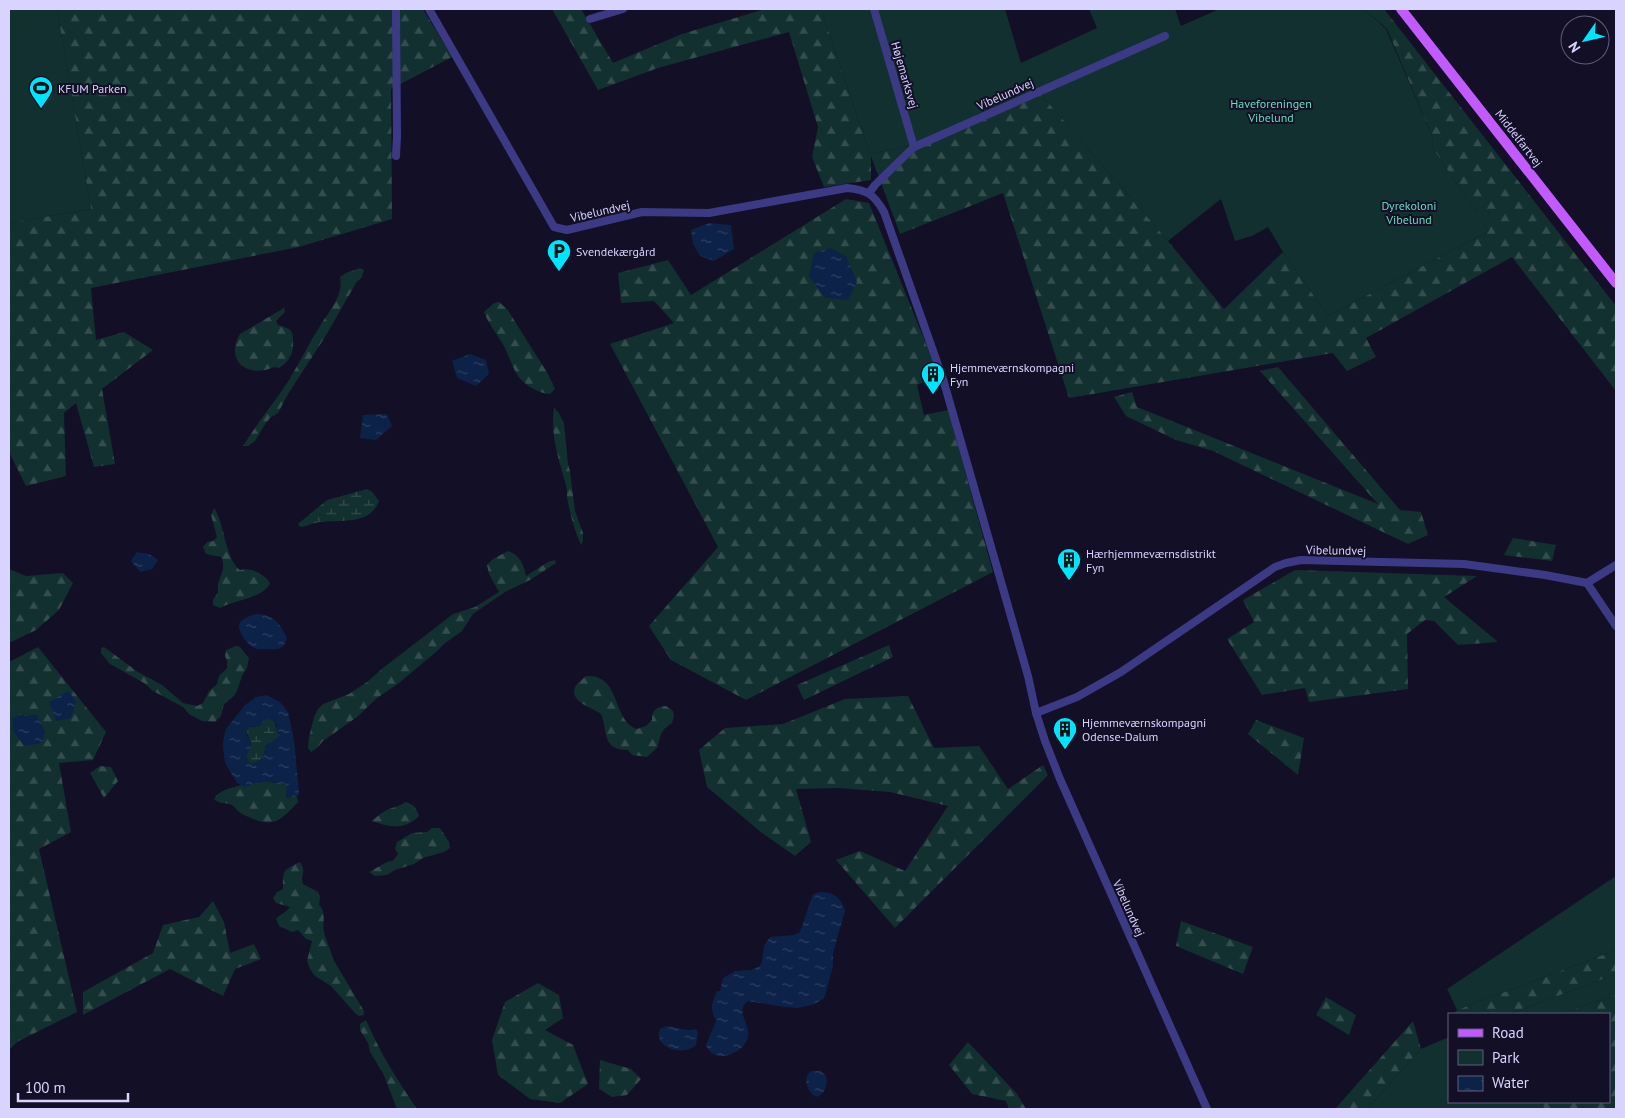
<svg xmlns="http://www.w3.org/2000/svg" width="1625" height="1118" viewBox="0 0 1625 1118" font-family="'PT Sans',sans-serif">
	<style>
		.green { fill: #12302f }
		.forest { fill: url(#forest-firs) }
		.wetland { fill: url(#wetland-marsh) }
		.water { fill: url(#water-ripples); fill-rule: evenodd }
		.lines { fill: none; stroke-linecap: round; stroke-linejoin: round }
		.minor { stroke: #3d3a85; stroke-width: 8 }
		.major { stroke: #c25bff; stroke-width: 10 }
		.labels { text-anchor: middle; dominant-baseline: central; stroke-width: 4; stroke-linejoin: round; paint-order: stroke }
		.street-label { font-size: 12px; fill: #d9d4ff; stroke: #130f26 }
		.poi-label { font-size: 12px; fill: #d9d4ff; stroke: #130f26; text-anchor: start }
		.park-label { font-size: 12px; fill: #5fe0c0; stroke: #130f26 }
	</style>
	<defs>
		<pattern id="forest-firs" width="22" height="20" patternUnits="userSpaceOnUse" patternTransform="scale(1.25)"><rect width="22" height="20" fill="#12302f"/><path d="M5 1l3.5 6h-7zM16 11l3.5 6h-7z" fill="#344d4e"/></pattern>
		<pattern id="wetland-marsh" width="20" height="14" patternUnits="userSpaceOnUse" patternTransform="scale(1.25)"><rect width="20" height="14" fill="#12302f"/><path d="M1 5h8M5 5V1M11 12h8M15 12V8" fill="none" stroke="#344d4e"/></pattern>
		<pattern id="water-ripples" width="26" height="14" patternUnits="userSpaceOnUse" patternTransform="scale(1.25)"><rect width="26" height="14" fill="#0c2248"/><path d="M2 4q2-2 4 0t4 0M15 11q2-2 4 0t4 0" fill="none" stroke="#2f4163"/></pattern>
	</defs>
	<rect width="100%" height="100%" fill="#130f26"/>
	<!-- green -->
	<g class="green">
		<path d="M9 9H57L91 209 9 223Z"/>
		<path d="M821 9H1005L1021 63 1097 28 1089 9H1175L1181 26 1219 9H1364L1386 29 1433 138 1432 147 1489 231 1328 316 1283 252 1268 227 1252 236 1235 241 1221 199 1168 241 1039 92 928 142 870 154Z"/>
		<path d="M1616 876V950L1457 1010 1447 989Z"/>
		<path d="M1616 974V995L1560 1014H1509Z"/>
		<path d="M1449 1037V1102H1540L1545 1109H1367L1421 1049Z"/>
	</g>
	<!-- forest -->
	<g class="forest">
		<path d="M57 9H423L452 57 391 89 392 219 299 247 91 288 96 340 124 332 153 350 102 389 115 464 94 467 76 403 64 413 66 476 26 486 9 452V223L91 209Z"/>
		<path d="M552 9H581L613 63 682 34 765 9H821L870 154 928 142 1039 92 1168 241 1224 309 1283 252 1328 316 1489 231 1432 147 1433 138 1387 29 1364 9H1384L1616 306V391L1512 257 1366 338 1376 357 1347 371 1333 353 1069 398 1003 193 900 234 871 156V180L824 187 812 157 818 127 789 32 658 68 598 90Z"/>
		<path d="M846 199 869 203 939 376 917 385 924 415 948 410 993 572 746 700 671 660 649 626 718 547 610 344 674 323 654 301 621 303 618 273 668 260 691 295Z"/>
		<path d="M360 268 364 270 362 277 356 283 325 337 288 394 278 413 270 418 264 426 255 441 248 446H243C257 423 275 402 289 380 300 362 309 343 320 326 329 311 344 296 340 277L346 273Z"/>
		<path d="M499 302 507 309 548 374 555 389 550 394C536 393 521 383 515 371 511 363 508 354 504 346 497 334 489 325 484 312L494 303Z"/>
		<path d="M284 308 285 312 276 321 278 325C281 326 286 327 289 329 293 332 293 336 293 340 294 353 290 361 279 368 271 366 272 369 265 370 251 373 236 367 235 352 235 345 236 340 240 334Z"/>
		<path d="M1278 367 1400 510 1421 512 1428 535 1408 544 1213 451 1176 440 1126 416 1114 397 1132 392 1137 407 1378 504 1260 371Z"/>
		<path d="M554 408 558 412 564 423 568 464 570 471 575 511 583 533V541L581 545C574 530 570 513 567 497 567 493 567 489 566 485 559 460 550 435 554 408Z"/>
		<path d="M214 508C225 524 225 559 240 570 251 567 264 574 270 583 266 597 232 601 220 608L213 605V600L218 592C216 578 228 570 221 557L206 554 203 547 207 542 213 541 217 537 211 515Z"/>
		<path d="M1513 538 1556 545 1552 561 1504 555Z"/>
		<path d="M508 551C520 555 524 565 526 576L548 562 555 560 556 563 530 580 505 592 473 614 462 631 444 644 436 652 399 683 377 698 357 717 323 741 317 748 311 752 308 748 309 737 314 717 318 709 323 704 349 694 367 682 383 668 453 614 475 607 499 592 489 574 487 565 493 559Z"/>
		<path d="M9 569 26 576 63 573 73 583 59 610 36 630 9 643Z"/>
		<path d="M1295 570 1477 576 1444 597 1498 642 1458 645 1434 621 1425 620 1407 634 1408 689 1309 702 1305 688 1262 695 1227 639 1254 622 1243 600Z"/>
		<path d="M889 645 893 657 804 700 797 685Z"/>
		<path d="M236 646 240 647 249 658 247 668 242 676 237 691 234 696 224 704 221 716 215 722 202 721 189 714 183 707 153 691 144 683 110 664 101 653V648L104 647 138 672 162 685 183 703 197 706 203 703 209 691 217 684 219 676 227 668V661L225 656 226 650Z"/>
		<path d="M38 647 106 732 93 760 59 763 71 832 39 849 77 1012 17 1042 9 1050V662Z"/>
		<path d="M586 676C622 674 611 720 637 729L646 726 652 720C652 711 656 706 666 706L673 711 674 716 672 723 665 728 661 734 657 748 647 757 632 755 628 750C601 750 608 731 601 714 593 708 569 702 575 687 577 683 583 679 586 676Z"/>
		<path d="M908 696 934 748 979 746 1008 789 1043 765 1048 775 895 928 836 860 860 851 905 871 948 806 890 792 838 788 796 789 811 842 795 856 762 833 707 787 699 750 725 728 783 724 845 699Z"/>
		<path d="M1256 720 1304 738 1298 775 1248 734Z"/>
		<path d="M100 766 111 767 118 781 104 798 90 773Z"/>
		<path d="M264 781 285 784 287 787 286 796 287 798 294 795 297 797 298 802C278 824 272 828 244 815 239 813 236 808 232 805 226 802 220 805 214 799 218 790 232 788 241 785 248 788 257 783 264 781Z"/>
		<path d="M405 802C414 804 416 808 419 816 404 831 390 827 371 821 376 818 381 813 385 811 392 807 399 807 405 802Z"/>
		<path d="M432 828H440L449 842 450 848 444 852 423 858 414 864 395 870 387 875 375 876 369 872 387 862 394 860 398 854 395 849 397 842 412 833 427 832Z"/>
		<path d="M300 862C307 872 300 874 303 884L318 892 320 898 319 905C327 913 322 921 324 932 326 941 331 950 333 959L364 1011V1015L359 1016 355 1013 331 986 315 976 310 969 307 961 312 941 306 939 298 930 292 932 279 926 276 919C280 914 286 913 290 907L276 903 273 898 277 892 283 889C283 870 282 871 300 862Z"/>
		<path d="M213 901 224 922 230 953 254 944 261 959 235 969 223 996 170 969 83 1015V992L153 953 163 925 199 917Z"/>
		<path d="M1181 921 1253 947 1243 974 1176 946Z"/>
		<path d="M1616 950V974L1509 1014H1453L1457 1010Z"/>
		<path d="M538 983 559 995 563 1018 545 1030 573 1045 588 1084 560 1103 530 1099 498 1075 492 1040 505 1002Z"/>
		<path d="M1616 995V1109H1545L1540 1102H1609V1014H1560Z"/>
		<path d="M1326 997 1356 1015 1349 1035 1316 1015Z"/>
		<path d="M366 1020C379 1051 398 1081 417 1109H397L383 1073 370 1052 368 1043 360 1030V1024Z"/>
		<path d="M1413 1021 1421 1049 1367 1109H1335Z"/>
		<path d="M968 1042 1017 1094 1026 1109H1009L1006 1101 972 1094 949 1065Z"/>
		<path d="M600 1060 631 1069 641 1079 627 1095 612 1097 599 1089Z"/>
	</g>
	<!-- wetland -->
	<g class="wetland">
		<path d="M367 489C373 491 375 496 379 501 369 528 336 518 315 523 309 524 306 527 300 527L298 524 327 500Z"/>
		<path d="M268 718C277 720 275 727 278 733L281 735 265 748 263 758 255 763 250 764 246 757 251 744 246 730 249 727 259 726Z"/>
	</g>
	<!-- water -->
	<g class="water">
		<path d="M709 223 731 225 734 249 714 261 700 256 693 244 691 230Z"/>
		<path d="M831 248 846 256 857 282 848 300 825 298 809 276 814 253Z"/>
		<path d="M470 354 486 360 489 374 476 386 457 378 452 361Z"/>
		<path d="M387 414 392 426 376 440 360 438 363 415Z"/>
		<path d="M137 552 149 554 158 560 152 569 140 572 131 561Z"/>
		<path d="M256 614C273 614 280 623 287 638 284 650 276 650 266 649 262 649 258 650 254 648 250 646 246 641 243 637 233 622 243 618 256 614Z"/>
		<path d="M68 691 76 701 71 718 56 721 49 702Z"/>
		<path d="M267 695 280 702 288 712 294 740 299 793 297 797 294 795 288 798 286 796 287 787 285 784 264 781 245 787 237 783 225 763 223 744 224 736 226 729 245 705 256 697ZM268 718 271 719 277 725 276 730 281 735 266 745 263 758 255 763 250 764 246 757C247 753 250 750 251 746 251 741 246 736 246 730L249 727 259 726Z"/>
		<path d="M19 715H37L45 732 42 743 24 746 13 731 12 719Z"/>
		<path d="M821 892C834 892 842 899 845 911L833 953V966L825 996 823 999 815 1004 798 1008 784 1007 748 1001C734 1011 751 1024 748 1037 745 1052 714 1067 706 1045L716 1021C709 1006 712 1005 717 991H720L723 978 735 971 751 970 760 966 762 961 764 946 770 937 794 935 800 932 813 894Z"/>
		<path d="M666 1026C677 1027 686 1032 696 1029L698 1032 696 1045C685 1057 652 1048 660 1029Z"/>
		<path d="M811 1071H821L826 1076C828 1084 825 1095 816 1097 807 1092 802 1078 811 1071Z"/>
	</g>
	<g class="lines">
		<!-- minor -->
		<g class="minor">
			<path d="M429 9 554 227 567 230 642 212 709 213 847 188C867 190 874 194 884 212L943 379 1028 676 1036 713 1045 741 1060 779 1207 1109"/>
			<path d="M874 9 914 147"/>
			<path d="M590 19 623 9"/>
			<path d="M396 156 397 136 396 9"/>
			<path d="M869 193 875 185 914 147 1165 36"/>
			<path d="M1587 583 1616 626"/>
			<path d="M1036 713 1077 697 1121 672 1275 567 1286 563 1301 560 1464 564 1545 575 1587 583 1616 565"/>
		</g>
		<!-- major -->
		<path class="major" d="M1401 9 1616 283"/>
	</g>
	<!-- icons -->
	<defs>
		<g id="stadium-pin" transform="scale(1.25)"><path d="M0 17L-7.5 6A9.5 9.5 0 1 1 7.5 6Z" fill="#00e5ff" stroke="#130f26"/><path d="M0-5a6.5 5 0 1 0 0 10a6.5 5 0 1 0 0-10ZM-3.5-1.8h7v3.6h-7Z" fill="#111"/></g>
		<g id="parking-pin" transform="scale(1.25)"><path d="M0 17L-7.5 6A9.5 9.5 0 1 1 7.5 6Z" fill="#00e5ff" stroke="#130f26"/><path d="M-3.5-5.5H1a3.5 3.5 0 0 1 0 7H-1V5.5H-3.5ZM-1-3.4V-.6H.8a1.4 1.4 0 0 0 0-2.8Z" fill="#111"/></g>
		<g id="building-pin" transform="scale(1.25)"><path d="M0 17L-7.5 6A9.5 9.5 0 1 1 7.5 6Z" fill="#00e5ff" stroke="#130f26"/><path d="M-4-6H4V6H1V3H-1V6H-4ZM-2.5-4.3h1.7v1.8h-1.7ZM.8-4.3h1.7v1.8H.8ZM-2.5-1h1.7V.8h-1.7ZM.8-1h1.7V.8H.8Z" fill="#111"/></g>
	</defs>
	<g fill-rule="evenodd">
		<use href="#stadium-pin" x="41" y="88"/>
		<use href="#parking-pin" x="559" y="251"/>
		<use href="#building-pin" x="933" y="374"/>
		<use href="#building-pin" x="1069" y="560"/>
		<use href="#building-pin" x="1065" y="729"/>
	</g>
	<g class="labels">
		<!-- street labels -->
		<g class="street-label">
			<text transform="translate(905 75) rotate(74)">Højemarksvej</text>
			<text transform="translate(1005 94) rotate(-24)">Vibelundvej</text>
			<text transform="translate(1519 138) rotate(52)">Middelfartvej</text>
			<text transform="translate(600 211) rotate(-13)">Vibelundvej</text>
			<text transform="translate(1336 550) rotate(1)">Vibelundvej</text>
			<text transform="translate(1129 908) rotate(66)">Vibelundvej</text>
		</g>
		<!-- poi labels -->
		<g class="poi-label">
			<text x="58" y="88">KFUM Parken</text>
			<text x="576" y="251">Svendekærgård</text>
			<text x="950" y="367">Hjemmeværnskompagni<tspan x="950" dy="14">Fyn</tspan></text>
			<text x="1086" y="553">Hærhjemmeværnsdistrikt<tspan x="1086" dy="14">Fyn</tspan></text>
			<text x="1082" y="722">Hjemmeværnskompagni<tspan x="1082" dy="14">Odense-Dalum</tspan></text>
		</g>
		<!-- park labels -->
		<g class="park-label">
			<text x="1271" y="103">Haveforeningen<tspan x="1271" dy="14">Vibelund</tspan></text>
			<text x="1409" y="205">Dyrekoloni<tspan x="1409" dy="14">Vibelund</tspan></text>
		</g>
	</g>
	<!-- border -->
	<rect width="1625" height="1118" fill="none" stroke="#d9d4ff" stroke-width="20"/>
	<!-- legend -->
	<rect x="1448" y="1013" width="162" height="90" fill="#130f26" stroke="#625e7d"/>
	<rect x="1458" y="1029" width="25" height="8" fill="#c25bff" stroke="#625e7d"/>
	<text x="1492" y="1038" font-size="15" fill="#d9d4ff">Road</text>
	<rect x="1458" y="1050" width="25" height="15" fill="#12302f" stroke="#625e7d"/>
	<text x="1492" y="1063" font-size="15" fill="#d9d4ff">Park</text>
	<rect x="1458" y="1076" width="25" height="15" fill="url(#water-ripples)" stroke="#625e7d"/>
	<text x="1492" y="1088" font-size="15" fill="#d9d4ff">Water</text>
	<!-- north arrow -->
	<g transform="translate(1585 40) rotate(236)"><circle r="24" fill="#130f26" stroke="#625e7d"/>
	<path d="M0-4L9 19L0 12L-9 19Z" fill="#00e5ff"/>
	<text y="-8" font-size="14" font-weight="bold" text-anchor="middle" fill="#d9d4ff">N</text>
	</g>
	<!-- scale -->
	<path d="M18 1093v8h110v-8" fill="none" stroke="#d9d4ff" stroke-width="2.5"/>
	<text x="25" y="1093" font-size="15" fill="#d9d4ff" stroke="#130f26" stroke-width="4" paint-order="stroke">100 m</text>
</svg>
